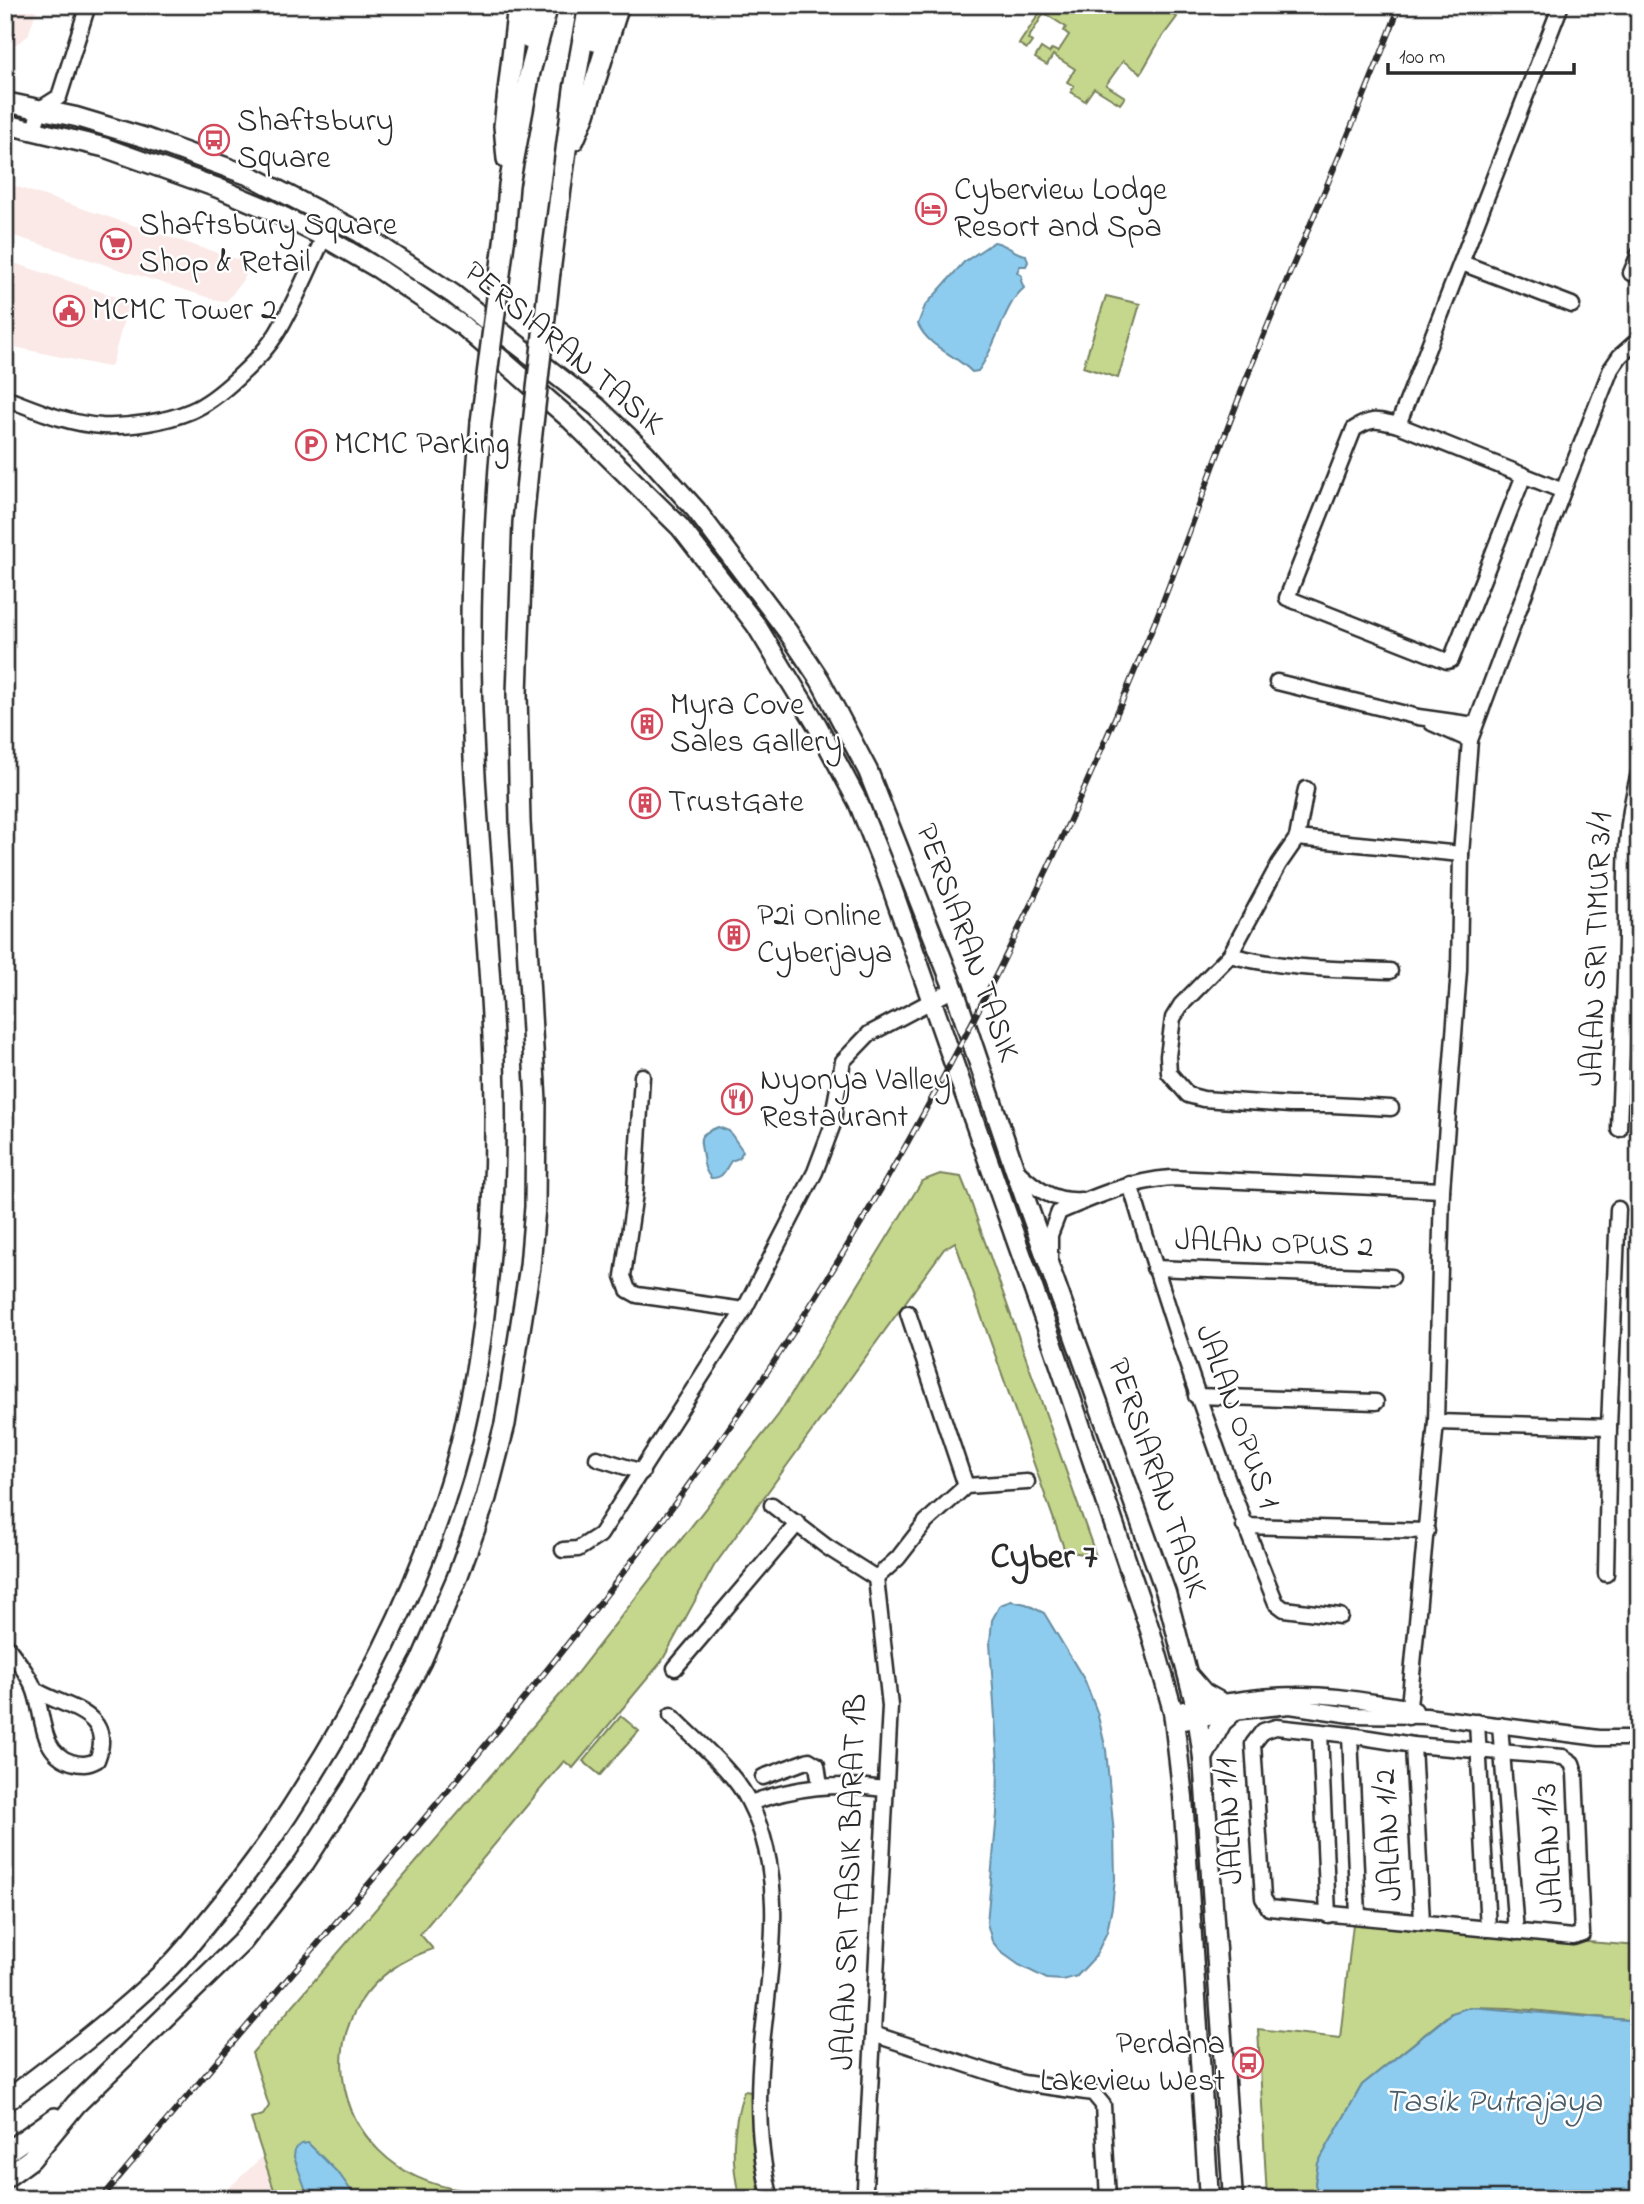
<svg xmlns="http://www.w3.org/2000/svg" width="1644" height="2204" viewBox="0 0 1644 2204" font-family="'Indie Flower',sans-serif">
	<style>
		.built { fill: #fae9e7 }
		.green { fill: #c5d78c; stroke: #78815c; stroke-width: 2 }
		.water { fill: #8eccef; stroke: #668ca1; stroke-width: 2 }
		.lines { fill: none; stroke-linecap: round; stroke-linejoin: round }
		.minor-casing { stroke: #2b2b2b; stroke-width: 19 }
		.major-casing { stroke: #2b2b2b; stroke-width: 23 }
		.highway-casing { stroke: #2b2b2b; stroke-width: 24 }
		.minor { stroke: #fff; stroke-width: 14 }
		.major { stroke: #fff; stroke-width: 18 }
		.highway { stroke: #fff; stroke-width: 19 }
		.rail-casing { stroke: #2b2b2b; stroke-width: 6 }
		.rail { stroke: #fff; stroke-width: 3.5; stroke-dasharray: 10; stroke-linecap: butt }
		.highway-bridge-casing { stroke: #2b2b2b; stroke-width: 24; stroke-linecap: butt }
		.highway-bridge { stroke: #fff; stroke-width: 19 }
		.labels { text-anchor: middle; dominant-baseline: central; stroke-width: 5; stroke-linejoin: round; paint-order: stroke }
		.poi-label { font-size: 32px; fill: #2b2b2b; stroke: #fff; text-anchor: start }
		.street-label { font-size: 32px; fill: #2b2b2b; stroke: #fff }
		.water-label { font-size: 33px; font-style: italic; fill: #495b66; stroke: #fff }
		.quarter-label { font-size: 35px; font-weight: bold; fill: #2b2b2b; stroke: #fff }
	</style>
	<rect width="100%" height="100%" fill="#fff"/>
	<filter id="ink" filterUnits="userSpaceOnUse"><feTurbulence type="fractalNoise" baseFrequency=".0143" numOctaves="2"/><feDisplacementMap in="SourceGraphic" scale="14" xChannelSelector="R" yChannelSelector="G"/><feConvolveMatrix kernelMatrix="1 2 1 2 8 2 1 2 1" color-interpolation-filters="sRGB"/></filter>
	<g filter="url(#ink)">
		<!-- built -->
		<g class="built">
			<path d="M5 5H38L28 36 16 44H5Z"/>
			<path d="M5 183 245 262 248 268 245 277 230 297 226 301 216 300 5 233Z"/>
			<path d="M5 260 129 301 112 364 109 367 103 366 5 345Z"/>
			<path d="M262 2157 277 2199H217Z"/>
		</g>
		<!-- green -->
		<g class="green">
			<path d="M1045 5H1174L1170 13 1177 17 1160 40 1141 73 1123 61 1106 85 1125 97 1120 104 1094 88 1085 101 1071 92 1074 86 1067 82 1075 69 1053 55 1047 65 1035 58 1041 48 1049 53 1052 49 1058 52 1069 35 1064 31 1066 27 1044 13 1028 39 1032 42 1027 49 1019 44Z"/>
			<path d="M1106 296 1140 304 1118 378 1083 367Z"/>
			<path d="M940 1174 961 1177 968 1194 1096 1556 1065 1551 955 1242 944 1249 714 1566 662 1661 573 1768 564 1761 420 1934 433 1949C295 1994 322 2171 462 2190L438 2199H277L251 2119 263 2115 269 2106 252 2053 559 1696 779 1414 922 1181Z"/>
			<path d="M621 1716 639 1731 600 1775 583 1761Z"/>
			<path d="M1353 1924 1639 1946V2021L1510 2008 1470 2007 1451 2013 1362 2085 1318 2163 1315 2184 1320 2199H1267L1258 2029 1340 2038Z"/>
			<path d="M744 2091 751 2092 759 2199H740C730 2162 732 2127 744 2091Z"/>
		</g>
		<!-- water -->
		<g class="water">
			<path d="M994 242C1007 244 1016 255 1026 255L1028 262 1026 266H1020L1017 272 1022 276 1021 281 1024 288C1003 305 997 347 978 371L972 372C956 355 928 347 918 324L925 306 964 262Z"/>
			<path d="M718 1127 729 1131 743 1151 739 1158 731 1161C724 1171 724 1178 711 1178 705 1171 704 1166 703 1157 700 1136 696 1136 718 1127Z"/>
			<path d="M1011 1601 1026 1604 1044 1613 1085 1681 1097 1712 1106 1750 1114 1834 1115 1879 1112 1907 1107 1932 1095 1957 1077 1976 1063 1980 1047 1979 1019 1965 1001 1952 992 1941 987 1923 997 1814 998 1764 990 1643 992 1620 1000 1605Z"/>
			<path d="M1470 2007 1639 2021V2199H1320L1315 2184 1318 2163 1362 2085 1452 2013Z"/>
			<path d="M308 2143 340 2175 357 2199H309L294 2157 295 2149 301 2144Z"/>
		</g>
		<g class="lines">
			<!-- minor casing -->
			<g class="minor-casing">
				<g id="minor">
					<path d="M34 130 40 109 59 97 88 5"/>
					<path d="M1462 263 1572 305"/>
					<path d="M1631 273 1639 254"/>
					<path d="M5 398C37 410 68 424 102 426 130 427 165 422 191 411 218 400 262 357 277 333 295 303 309 268 324 237"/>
					<path d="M1398 425 1561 5"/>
					<path d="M1524 475 1451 660 1447 661 1287 598 1354 429C1372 417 1378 420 1398 425L1563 491"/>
					<path d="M1277 682 1418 717 1475 725"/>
					<path d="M1432 723 1470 740"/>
					<path d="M1306 789 1297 838 1279 864 1230 955 1181 1005 1173 1018 1168 1056 1169 1073 1188 1095 1203 1099 1290 1105H1332L1391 1108"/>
					<path d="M1297 838 1461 854"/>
					<path d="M1230 955C1282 969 1336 969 1390 971"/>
					<path d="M642 1076 635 1193 623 1276 628 1290 637 1295 744 1310"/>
					<path d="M1619 1129C1621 1065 1625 1001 1626 937 1626 877 1623 831 1639 773"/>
					<path d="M1016 1170C1036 1189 1053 1202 1081 1200"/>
					<path d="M1130 1184C1172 1326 1220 1466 1276 1603L1284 1609 1340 1616"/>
					<path d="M1050 1260V1235L1059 1212C1096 1196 1131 1181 1171 1178L1442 1190"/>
					<path d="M1154 1268 1392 1277"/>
					<path d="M908 1313 966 1486"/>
					<path d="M1196 1396 1376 1402"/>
					<path d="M1436 1422 1609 1427"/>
					<path d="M597 1458 642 1472"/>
					<path d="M772 1505 827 1547 876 1578"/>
					<path d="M1244 1526 1427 1531"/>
					<path d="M563 1550 578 1549 600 1535 744 1310 815 1172 833 1124 835 1104 843 1061 869 1034 954 989"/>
					<path d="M1606 1574 1609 1427 1618 1209"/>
					<path d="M876 1578 898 1558 926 1522 966 1486 1027 1482"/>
					<path d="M5 1644C15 1658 29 1674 35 1691 44 1716 40 1752 71 1762 81 1765 88 1765 97 1760 116 1712 65 1708 35 1690"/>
					<path d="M675 1668 798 1523"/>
					<path d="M1173 1711C1213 1704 1255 1695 1296 1695 1333 1694 1371 1702 1408 1707L1415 1710"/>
					<path d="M671 1715C697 1742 733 1770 749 1802 788 1878 770 1964 762 2044 757 2094 758 2150 771 2199"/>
					<path d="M1408 1717 1436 1422 1442 1190 1459 970 1461 854 1470 740 1563 491 1611 369 1620 356 1639 339"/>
					<path d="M1477 1722 1488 1929"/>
					<path d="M1175 1724 1233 1712 1290 1706 1351 1715 1426 1716 1599 1738H1639"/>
					<path d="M1500 1725 1516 1932"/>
					<path d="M1276 1727 1350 1735 1413 1745 1563 1757 1572 1763 1575 1773 1582 1934 1573 1937 1269 1908 1263 1898 1253 1744 1263 1731Z"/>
					<path d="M1320 1732 1328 1915"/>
					<path d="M1350 1735 1358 1915"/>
					<path d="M1413 1745 1422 1922"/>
					<path d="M763 1777 809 1760 817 1765 820 1785"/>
					<path d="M750 1803C795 1787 837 1782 885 1789"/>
					<path d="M873 2034 1023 2083 1093 2093 1103 2105 1108 2199"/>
					<path d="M865 2188 890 1706 876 1578"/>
				</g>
			</g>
			<!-- major casing -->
			<g class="major-casing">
				<g id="major">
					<path d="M5 102 76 117 146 138 253 177 359 232 453 294 597 407 645 453 696 510 788 632 820 680 868 771 954 989 1015 1170 1166 1593 1196 1707 1203 1758 1233 2199"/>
					<path d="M5 124 103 147 218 188 270 210 324 237 379 269 463 326 571 420 680 527 756 625 817 725 858 802 888 877 1049 1333 1151 1633 1173 1711 1183 1797 1209 2199"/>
					<path d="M1190 1677 1204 1693 1224 1704"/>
					<path d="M1203 1758 1222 1722 1233 1712"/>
				</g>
			</g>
			<!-- highway casing -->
			<g class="highway-casing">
				<g id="highway">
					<path d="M529 39 533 5"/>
					<path d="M595 41 604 5"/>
					<path d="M574 140 585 114 619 5"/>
					<path d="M507 159 504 126 518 5"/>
					<path d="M505 235 509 185 530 72 548 5"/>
					<path d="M550 272 574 89 589 5"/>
					<path d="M5 2102C62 2059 118 2017 169 1967 182 1954 194 1939 205 1925 241 1882 274 1837 303 1790 366 1691 420 1585 453 1473 486 1359 496 1223 495 1106 494 982 478 860 473 736 468 631 472 526 481 422"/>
					<path d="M5 2153 55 2118"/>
					<path d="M5 2178 31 2159 76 2104 242 1942 304 1863 353 1787 421 1661 457 1578 486 1498 505 1424 530 1266 535 1207 536 1101 520 822 517 694 523 523 529 460"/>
				</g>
			</g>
			<!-- minor -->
			<use href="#minor" class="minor"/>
			<!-- major -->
			<use href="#major" class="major"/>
			<!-- highway -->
			<use href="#highway" class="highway"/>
			<!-- rail casing -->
			<g class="rail-casing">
				<path id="rail" d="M101 2199C337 1914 594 1642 794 1331 937 1110 1053 873 1152 629 1189 538 1220 443 1257 352 1304 236 1356 122 1400 5"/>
			</g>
			<!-- rail -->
			<use href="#rail" class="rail"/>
			<!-- highway-bridge casing -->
			<g class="highway-bridge-casing">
				<g id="highway-bridge">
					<path d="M481 422 505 235"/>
					<path d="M529 460 550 272"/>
				</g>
			</g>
			<!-- highway-bridge -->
			<use href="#highway-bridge" class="highway-bridge"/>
		</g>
	</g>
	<!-- icons -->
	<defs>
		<g id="bus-ring" transform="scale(1.575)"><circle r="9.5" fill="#fff" stroke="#d1495b" stroke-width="1.5"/><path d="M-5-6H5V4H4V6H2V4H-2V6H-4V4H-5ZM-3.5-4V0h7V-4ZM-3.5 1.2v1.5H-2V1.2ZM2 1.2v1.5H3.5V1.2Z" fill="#d1495b"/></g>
		<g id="hotel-ring" transform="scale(1.575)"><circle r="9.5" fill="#fff" stroke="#d1495b" stroke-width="1.5"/><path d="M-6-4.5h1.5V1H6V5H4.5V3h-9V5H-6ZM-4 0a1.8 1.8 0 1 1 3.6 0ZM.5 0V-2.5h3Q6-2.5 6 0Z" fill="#d1495b"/></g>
		<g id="supermarket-ring" transform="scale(1.575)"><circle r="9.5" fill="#fff" stroke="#d1495b" stroke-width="1.5"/><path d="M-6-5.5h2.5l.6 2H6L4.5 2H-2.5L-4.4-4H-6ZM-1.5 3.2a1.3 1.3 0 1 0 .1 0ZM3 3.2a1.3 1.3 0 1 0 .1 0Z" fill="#d1495b"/></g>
		<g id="civic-ring" transform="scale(1.575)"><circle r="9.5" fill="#fff" stroke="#d1495b" stroke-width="1.5"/><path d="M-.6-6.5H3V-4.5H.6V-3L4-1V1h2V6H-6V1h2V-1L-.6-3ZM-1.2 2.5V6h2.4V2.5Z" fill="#d1495b"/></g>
		<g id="parking-ring" transform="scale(1.575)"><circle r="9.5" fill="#fff" stroke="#d1495b" stroke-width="1.5"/><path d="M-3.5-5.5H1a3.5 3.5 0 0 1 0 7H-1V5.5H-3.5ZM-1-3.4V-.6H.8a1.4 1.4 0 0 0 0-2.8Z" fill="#d1495b"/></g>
		<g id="building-ring" transform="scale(1.575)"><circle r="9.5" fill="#fff" stroke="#d1495b" stroke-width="1.5"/><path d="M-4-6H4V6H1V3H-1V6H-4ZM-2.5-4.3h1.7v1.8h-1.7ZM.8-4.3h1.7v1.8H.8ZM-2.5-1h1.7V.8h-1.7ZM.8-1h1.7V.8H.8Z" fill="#d1495b"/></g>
		<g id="restaurant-ring" transform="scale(1.575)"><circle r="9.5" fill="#fff" stroke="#d1495b" stroke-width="1.5"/><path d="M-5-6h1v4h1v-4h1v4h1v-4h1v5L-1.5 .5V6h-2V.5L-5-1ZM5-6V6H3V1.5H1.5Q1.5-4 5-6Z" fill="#d1495b"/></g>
	</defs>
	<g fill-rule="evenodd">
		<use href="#bus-ring" x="214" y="140"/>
		<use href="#hotel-ring" x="931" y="209"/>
		<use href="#supermarket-ring" x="116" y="244"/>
		<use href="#civic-ring" x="69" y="311"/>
		<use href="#parking-ring" x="311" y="445"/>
		<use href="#building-ring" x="647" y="724"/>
		<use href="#building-ring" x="645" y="803"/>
		<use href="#building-ring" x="734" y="935"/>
		<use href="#restaurant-ring" x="737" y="1099"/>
		<use href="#bus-ring" x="1248" y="2063"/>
	</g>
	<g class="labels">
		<!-- poi labels -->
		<g class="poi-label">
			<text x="237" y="122">Shaftsbury<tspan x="237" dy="37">Square</tspan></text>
			<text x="954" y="191">Cyberview Lodge<tspan x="954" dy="37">Resort and Spa</tspan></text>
			<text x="139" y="226">Shaftsbury Square<tspan x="139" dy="37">Shop &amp; Retail</tspan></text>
			<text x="92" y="311">MCMC Tower 2</text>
			<text x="334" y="445">MCMC Parking</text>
			<text x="670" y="706">Myra Cove<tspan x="670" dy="37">Sales Gallery</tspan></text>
			<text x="668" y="803">TrustGate</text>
			<text x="757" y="917">P2i Online<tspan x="757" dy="37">Cyberjaya</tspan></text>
			<text x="760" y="1081">Nyonya Valley<tspan x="760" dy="37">Restaurant</tspan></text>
			<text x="1225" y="2045" text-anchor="end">Perdana<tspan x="1225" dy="37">Lakeview West</tspan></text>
		</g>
		<!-- street labels -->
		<g class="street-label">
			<text transform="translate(563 349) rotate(40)">PERSIARAN TASIK</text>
			<text transform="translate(966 943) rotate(70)">PERSIARAN TASIK</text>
			<text transform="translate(1598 949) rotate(-88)">JALAN SRI TIMUR 3/1</text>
			<text transform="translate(1274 1245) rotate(2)">JALAN OPUS 2</text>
			<text transform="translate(1236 1417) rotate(70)">JALAN OPUS 1</text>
			<text transform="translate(1156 1478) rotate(71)">PERSIARAN TASIK</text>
			<text transform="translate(1231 1821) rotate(-93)">JALAN 1/1</text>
			<text transform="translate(1390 1835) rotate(-93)">JALAN 1/2</text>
			<text transform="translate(1551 1848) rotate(-93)">JALAN 1/3</text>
			<text transform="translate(851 1882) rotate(-88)">JALAN SRI TASIK BARAT 1B</text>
		</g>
		<!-- water labels -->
		<g class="water-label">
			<text x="1493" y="2103">Tasik Putrajaya</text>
		</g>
		<!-- quarter labels -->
		<g class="quarter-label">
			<text x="1044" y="1558">Cyber 7</text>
		</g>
	</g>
	<!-- margin -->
	<rect width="1644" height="2204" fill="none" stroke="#fff" stroke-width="28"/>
	<rect x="14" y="14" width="1616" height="2176" fill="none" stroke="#2b2b2b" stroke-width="2.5" filter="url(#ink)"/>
	<!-- scale -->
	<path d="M1388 63v10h186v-10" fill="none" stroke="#2b2b2b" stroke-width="3.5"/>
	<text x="1399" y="63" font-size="21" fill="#2b2b2b" stroke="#ffffff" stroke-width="5" paint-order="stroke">100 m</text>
</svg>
